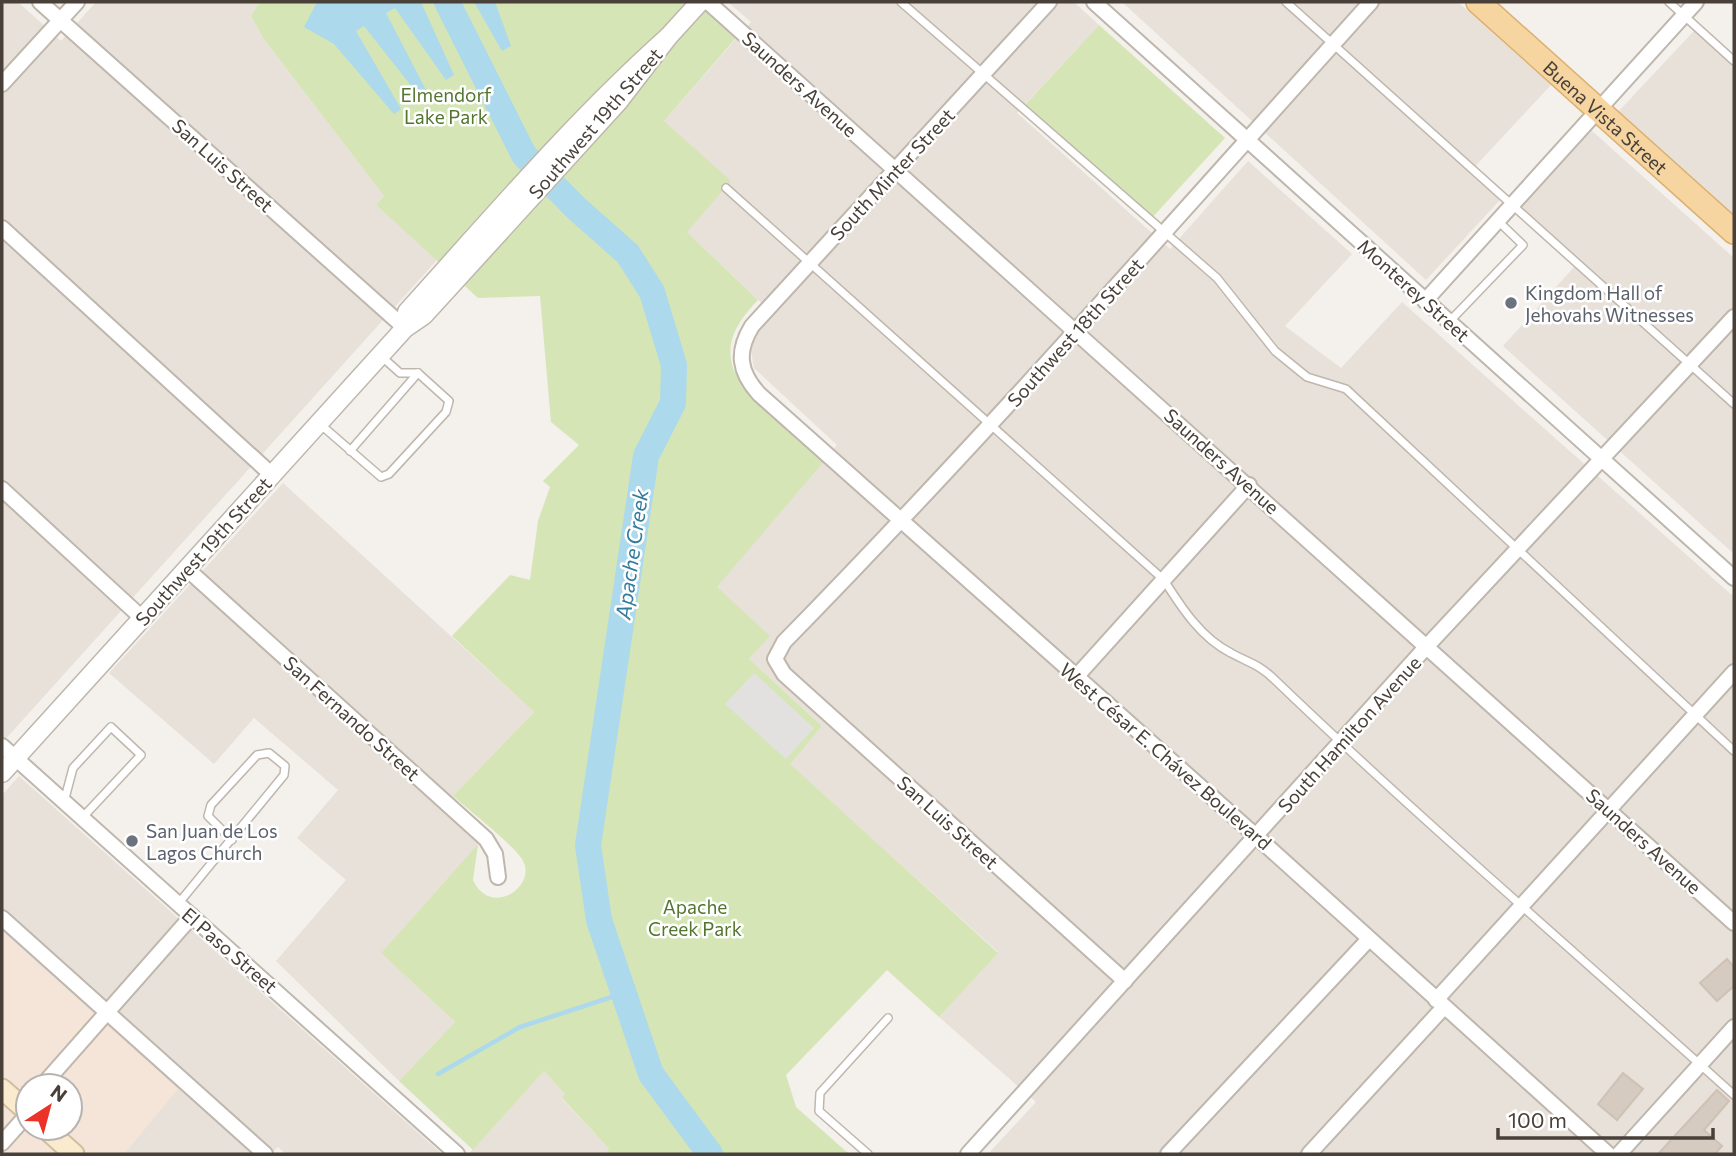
<svg xmlns="http://www.w3.org/2000/svg" width="1736" height="1156" viewBox="0 0 1736 1156" font-family="Commissioner,sans-serif">
	<style>
		.residential { fill: #e8e1d9 }
		.commercial { fill: #f4e5d8; fill-rule: evenodd }
		.green { fill: #d5e5b6 }
		.parking { fill: #e3e1df }
		.water { fill: #acd9ec }
		.lines { fill: none; stroke-linecap: round; stroke-linejoin: round }
		.stream { stroke: #acd9ec; stroke-width: 4.5 }
		.river { stroke: #acd9ec; stroke-width: 26 }
		.building { fill: #d5cbc1; stroke: #cfc2b4; stroke-width: 2 }
		.service-casing { stroke: #bfb7ad; stroke-width: 10 }
		.minor-casing { stroke: #bfb7ad; stroke-width: 18 }
		.tertiary-casing { stroke: #bfb7ad; stroke-width: 21 }
		.secondary-casing { stroke: #d1be9d; stroke-width: 23 }
		.primary-casing { stroke: #dcb070; stroke-width: 26 }
		.service { stroke: #fff; stroke-width: 7 }
		.minor { stroke: #fff; stroke-width: 14 }
		.tertiary { stroke: #fff; stroke-width: 18 }
		.secondary { stroke: #fbebce; stroke-width: 19 }
		.primary { stroke: #f7d5a0; stroke-width: 23 }
		.worship-dot { fill: #6b7280; stroke: #fff; stroke-width: 2.5 }
		.labels { text-anchor: middle; dominant-baseline: central; stroke-width: 5; stroke-linejoin: round; paint-order: stroke }
		.street-label { font-size: 19px; fill: #484039; stroke: #fff }
		.park-label { font-size: 19px; fill: #52762f; stroke: #fff }
		.worship-label { font-size: 19px; fill: #5b616d; stroke: #fff; text-anchor: start }
		.water-label { font-size: 21px; font-style: italic; fill: #347c9d; stroke: #fff }
	</style>
	<rect width="100%" height="100%" fill="#f4f0eb"/>
	<!-- residential -->
	<g class="residential">
		<path d="M2 2H18L61 41 96 2H260L251 16 263 38 384 196 376 205 437 260 2 743Z"/>
		<path d="M728 2H1074L1099 25 1017 113 1170 249 1248 161 1352 254 1285 326 1341 368 1402 302 1734 597V1154H988L1036 1102 939 1017 998 952 789 764 822 726 749 659 769 636 716 587 837 445 754 368 751 350 754 335 773 314 687 232 664 121 751 22Z"/>
		<path d="M1122 2H1458L1551 85 1469 173 1500 200 1426 280Z"/>
		<path d="M1694 31 1734 68V216L1618 112Z"/>
		<path d="M1591 130 1734 258V554L1503 346 1575 266 1516 213Z"/>
		<path d="M283 483 534 712 453 796 478 844 381 953 455 1022 399 1081 276 961 346 880 297 838 338 790 254 718 214 764 109 673Z"/>
		<path d="M19 776 442 1154H286L278 1147 271 1154H124L177 1089 2 931V795Z"/>
		<path d="M544 1071 566 1095 562 1099 609 1149 605 1154H469Z"/>
	</g>
	<!-- commercial -->
	<path class="commercial" d="M2 931 178 1089 124 1154H2ZM28 1086H70V1128H28Z"/>
	<!-- green -->
	<g class="green">
		<path d="M260 2H696L736 38 664 121 731 181 687 232 758 300C740 319 724 340 733 368 739 389 806 442 825 460L717 587 770 636 749 659 822 726 790 764 998 953 939 1017 887 970 786 1075 796 1107 849 1154H605L609 1149 562 1098 565 1094 544 1071 473 1150 399 1081 455 1022 381 953 478 844 473 880C491 919 539 885 522 859 509 841 471 812 453 796L534 712 452 636 510 575 530 580 538 521 550 487 543 481 579 445 551 422 540 296 478 298 376 205 384 196 263 38 251 16Z"/>
		<path d="M1099 25 1225 138 1150 220 1025 105Z"/>
	</g>
	<!-- parking -->
	<path class="parking" d="M754 673 814 728 786 759 725 704Z"/>
	<!-- water -->
	<g class="water">
		<path d="M317 2H421L454 75 446 80 395 8 386 13 427 92 420 97 364 26 356 31 401 109 394 114 334 44 304 27Z"/>
		<path d="M433 2H458L482 59 473 64Z"/>
		<path d="M474 2H495L511 46 502 51Z"/>
	</g>
	<g class="lines">
		<!-- stream -->
		<path class="stream" d="M438 1074 520 1027 624 993"/>
		<!-- river -->
		<path class="river" d="M447 2 524 155 576 208 628 254 652 292 674 365 673 403 646 456 588 845 599 920 651 1074 710 1154"/>
	</g>
	<!-- building -->
	<g class="building">
		<path d="M1727 959 1734 967V986L1717 1001 1700 983Z"/>
		<path d="M1623 1073 1643 1089 1617 1120 1598 1104Z"/>
		<path d="M1717 1090 1729 1101 1704 1130 1722 1146 1715 1154H1658Z"/>
	</g>
	<g class="lines">
		<!-- service casing -->
		<g class="service-casing">
			<g id="service">
				<path d="M901 2 1217 278 1275 351 1307 377 1346 389 1734 751"/>
				<path d="M1286 2 1734 404"/>
				<path d="M1669 2 1734 61"/>
				<path d="M726 188 1164 580C1181 607 1201 638 1231 653 1249 663 1259 664 1275 680 1424 823 1581 957 1734 1095"/>
				<path d="M1449 322 1523 245 1497 220"/>
				<path d="M320 424 381 477 389 474 446 412 449 401 418 373H400L381 356"/>
				<path d="M350 451 418 373"/>
				<path d="M64 802 73 768 111 727 141 755 82 818"/>
				<path d="M178 904 284 775 285 766 269 753 257 755 211 805 208 816 232 840"/>
				<path d="M868 1154 819 1111 820 1093 888 1018"/>
			</g>
		</g>
		<!-- minor casing -->
		<g class="minor-casing">
			<g id="minor">
				<path d="M40 2 405 328"/>
				<path d="M708 2 1734 923"/>
				<path d="M1049 2 752 326C736 352 739 372 759 394L1257 837 1608 1154"/>
				<path d="M1094 2 1734 578"/>
				<path d="M2 84 77 2"/>
				<path d="M2 228 272 475"/>
				<path d="M1425 301 1696 2"/>
				<path d="M2 489 142 618"/>
				<path d="M187 569 486 839 495 854 498 877"/>
				<path d="M1076 677 1249 485"/>
				<path d="M2 746 457 1154"/>
				<path d="M2 918 265 1154"/>
				<path d="M1125 981 784 674 775 659 784 642C987 435 1177 217 1371 2"/>
				<path d="M1436 1000 1734 672"/>
				<path d="M42 1086 192 916"/>
				<path d="M2 1143 28 1114"/>
				<path d="M968 1154 1428 645 1734 317"/>
				<path d="M1168 1154 1369 939"/>
				<path d="M1309 1154 1444 1007"/>
				<path d="M1619 1154 1734 1027"/>
			</g>
		</g>
		<!-- tertiary casing -->
		<g class="tertiary-casing">
			<g id="tertiary">
				<path d="M668 37 700 2"/>
				<path d="M2 773 405 328 424 315 618 102 668 37C574 121 492 218 407 312L405 328"/>
			</g>
		</g>
		<!-- secondary casing -->
		<g class="secondary-casing">
			<g id="secondary">
				<path d="M2 1089 28 1112"/>
				<path d="M45 1128 74 1154"/>
			</g>
		</g>
		<!-- primary casing -->
		<g class="primary-casing">
			<g id="primary">
				<path id="s1" d="M1478 2 1734 232"/>
			</g>
		</g>
		<!-- service -->
		<use href="#service" class="service"/>
		<!-- minor -->
		<use href="#minor" class="minor"/>
		<!-- tertiary -->
		<use href="#tertiary" class="tertiary"/>
		<!-- secondary -->
		<use href="#secondary" class="secondary"/>
		<!-- primary -->
		<use href="#primary" class="primary"/>
	</g>
	<!-- markers -->
	<g class="worship-dot">
		<circle cx="1511" cy="303" r="7"/>
		<circle cx="132" cy="841" r="7"/>
	</g>
	<g class="labels">
		<!-- street labels -->
		<g class="street-label">
			<text transform="translate(800 84) rotate(42)">Saunders Avenue</text>
			<text stroke="none"><textPath href="#s1" startOffset="172">Buena Vista Street</textPath></text>
			<text transform="translate(595 123) rotate(-49)">Southwest 19th Street</text>
			<text transform="translate(223 165) rotate(42)">San Luis Street</text>
			<text transform="translate(892 174) rotate(-47)">South Minter Street</text>
			<text transform="translate(1414 290) rotate(42)">Monterey Street</text>
			<text transform="translate(1075 332) rotate(-48)">Southwest 18th Street</text>
			<text transform="translate(1222 461) rotate(42)">Saunders Avenue</text>
			<text transform="translate(203 551) rotate(-48)">Southwest 19th Street</text>
			<text transform="translate(352 718) rotate(42)">San Fernando Street</text>
			<text transform="translate(1349 734) rotate(-48)">South Hamilton Avenue</text>
			<text transform="translate(1166 756) rotate(41)">West César E. Chávez Boulevard</text>
			<text transform="translate(948 822) rotate(42)">San Luis Street</text>
			<text transform="translate(1644 841) rotate(42)">Saunders Avenue</text>
			<text transform="translate(230 950) rotate(41)">El Paso Street</text>
		</g>
		<!-- park labels -->
		<g class="park-label">
			<text x="446" y="94">Elmendorf<tspan x="446" dy="22">Lake Park</tspan></text>
			<text x="695" y="906">Apache<tspan x="695" dy="22">Creek Park</tspan></text>
		</g>
		<!-- worship labels -->
		<g class="worship-label">
			<text x="1525" y="292">Kingdom Hall of<tspan x="1525" dy="22">Jehovahs Witnesses</tspan></text>
			<text x="146" y="830">San Juan de Los<tspan x="146" dy="22">Lagos Church</tspan></text>
		</g>
		<!-- water labels -->
		<g class="water-label">
			<text transform="translate(631 554) rotate(-82)">Apache Creek</text>
		</g>
	</g>
	<!-- border -->
	<rect width="1736" height="1156" fill="none" stroke="#484039" stroke-width="7"/>
	<!-- north arrow -->
	<g transform="translate(49 1107) rotate(36)"><circle r="33" fill="#ffffff" stroke="#b6b3b0" stroke-width="2"/>
	<path d="M0-5L12 26L0 18L-12 26Z" fill="#eb332a"/>
	<text y="-10" font-size="19" font-weight="bold" text-anchor="middle" fill="#484039">N</text>
	</g>
	<!-- scale -->
	<path d="M1498 1128v10h215v-10" fill="none" stroke="#484039" stroke-width="3.5"/>
	<text x="1508" y="1128" font-size="21" fill="#484039" stroke="#ffffff" stroke-width="5" paint-order="stroke">100 m</text>
</svg>
